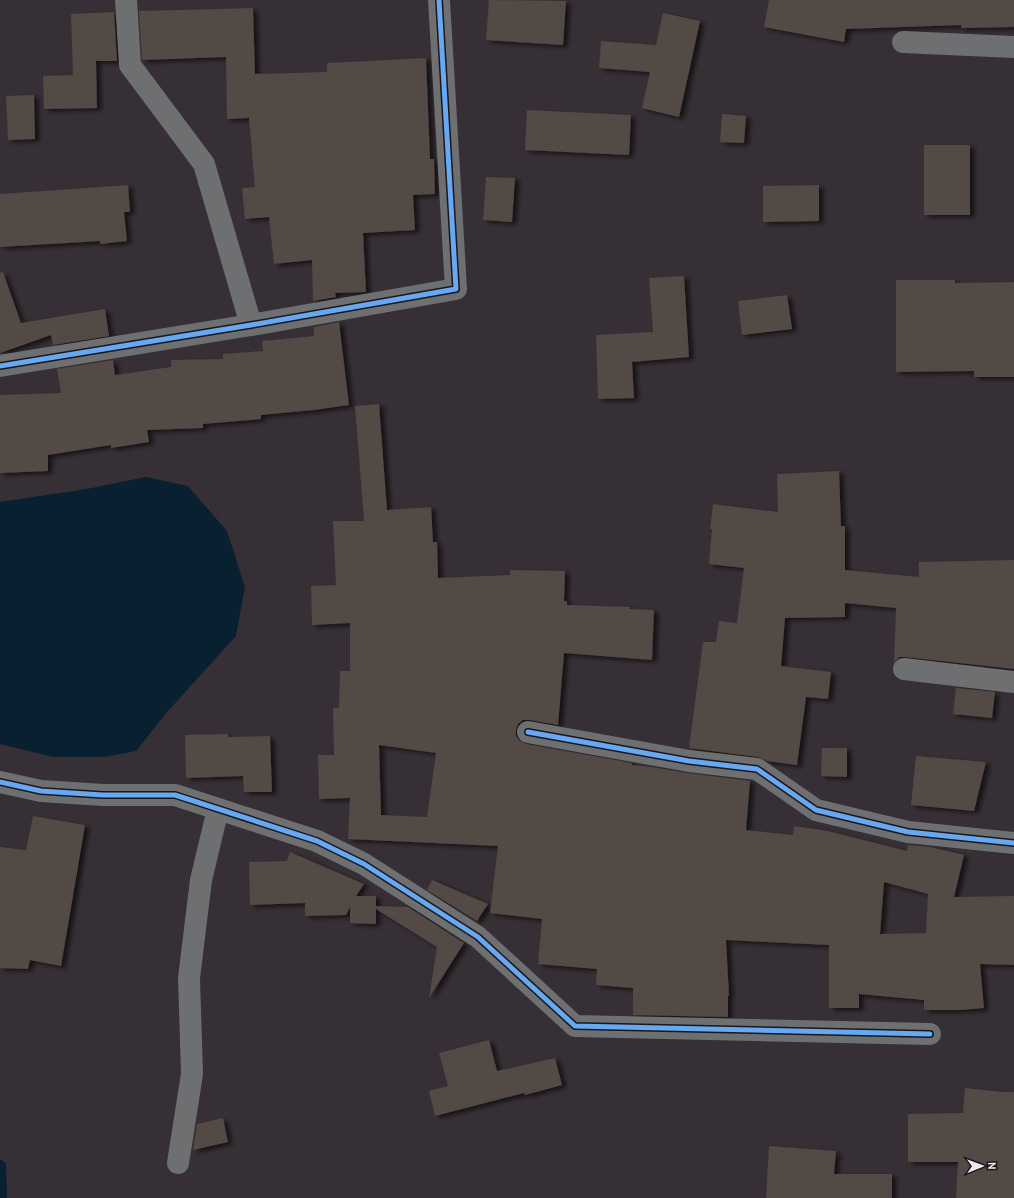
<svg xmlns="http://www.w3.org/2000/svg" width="1014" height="1198" viewBox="0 0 1014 1198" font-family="'PT Sans',sans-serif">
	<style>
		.water { fill: #092031 }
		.building { fill: #534845; fill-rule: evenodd; filter: url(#shadow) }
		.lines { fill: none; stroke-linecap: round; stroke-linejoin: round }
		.minor { stroke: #6d6f71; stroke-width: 22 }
		.cycleway-casing { stroke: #1d171c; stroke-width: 8 }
		.cycleway { stroke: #66a8f1; stroke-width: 5 }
	</style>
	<defs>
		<filter id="shadow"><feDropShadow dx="4.5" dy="2.5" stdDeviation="2" flood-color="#0009"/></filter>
	</defs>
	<rect width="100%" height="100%" fill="#362f35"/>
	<!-- water -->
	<g class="water">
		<path d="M146 477 188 486 227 531 245 587 236 636 168 711 136 751 105 757H53L0 744V502L87 489Z"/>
		<path d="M0 1159 6 1163 7 1198H0Z"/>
	</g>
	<!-- building -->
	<g class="building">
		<path d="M489 0 566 1 563 45 486 40Z"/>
		<path d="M769 0H1014V27L961 28V25L846 29 844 42 764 27Z"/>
		<path d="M253 8 255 74 327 72V63L426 58 430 159H434L435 194 413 195 415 230 363 233 366 292 335 293 336 297 313 301 312 260 274 264 269 217 245 219 242 188 255 187 249 118 227 119 226 57 142 60 139 11Z"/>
		<path d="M114 12 117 61H96L97 108 44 109 43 76 73 75 71 14Z"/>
		<path d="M663 13 700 21 679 117 642 108 650 72 599 68 601 41 656 45Z"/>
		<path d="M34 95 35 139 8 140 6 96Z"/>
		<path d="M527 110 631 115 629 155 525 150Z"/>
		<path d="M722 114 746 116 744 143 720 142Z"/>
		<rect x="924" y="145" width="46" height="70"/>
		<path d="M486 177 515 178 512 222 483 220Z"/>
		<path d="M128 185 130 212H124L127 241 100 244V241L0 247V194Z"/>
		<path d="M819 185V221L763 222V186Z"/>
		<path d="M3 272 21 323 105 309 109 336 53 345 51 335 0 353V273Z"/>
		<path d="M684 276 689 357 632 362 634 398 598 399 596 335 653 332 649 278Z"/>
		<path d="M896 280H955V283L1014 282V377H974V371L896 372Z"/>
		<path d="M787 295 792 329 742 335 738 301Z"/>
		<path d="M339 322 349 405 314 410 261 415V419L203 424V428L147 430 149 442 111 448V445L48 455V471L0 473V395L61 393 57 369 113 360 115 375 171 367V360L223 359V354L263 351 262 341 314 336V327Z"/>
		<path d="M379 404 387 510 431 507 433 542H437L438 578 510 575V570L565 571 564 601H567V605L630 607V609L654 610 652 660 564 653 558 725 530 720H523L518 724 516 730V736L520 741 526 744 632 763V765L652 767 687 773 750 781 746 830 793 835 794 826 828 831 907 851 908 845 930 847 964 855 954 897 1014 896V965L980 964 984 1008 960 1010H924V1000L859 994V1008H829V945L726 940 729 996H728V1017L633 1015V988L596 985 597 969 538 964 542 919 490 913 498 846 348 839 350 798 319 799 318 755H334L333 708H339L340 671H350V623L312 625 311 586 336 585 333 521H364L355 406ZM379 745 436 753 427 817 381 815ZM884 882 928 894 926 933 880 934Z"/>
		<path d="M839 471 841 526H845V570L919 577V562L1014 560V669L905 657H899L894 662 896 608 845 603V617L785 618 781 666 831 672 828 699 806 697 797 765 767 761 758 757 689 748 703 642H716L719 621 737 623 744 568 709 564 712 529H710L713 504 778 512 777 474Z"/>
		<path d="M956 688 995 692 992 718 953 714Z"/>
		<path d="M228 734V737L270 736 272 792H244L243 776 186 778 185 735Z"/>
		<path d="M822 748H847V777L821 776Z"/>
		<path d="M916 756 986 762 974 811 911 805Z"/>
		<path d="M33 816 85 825 61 966 30 960 28 969 0 968V847L26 850Z"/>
		<path d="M290 852 364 884 356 896H376V906L408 907 464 943 429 998 437 947 376 909V924L350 923V907L346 915 305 916V903L250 905 249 862 287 861Z"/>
		<path d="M432 880 488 904 477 921 427 890Z"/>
		<path d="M489 1040 497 1071 555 1058 562 1085 525 1095 524 1093 435 1116 429 1091 448 1086 439 1053Z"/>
		<path d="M965 1088 1003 1092H1014V1198H956L958 1162H908V1114L963 1113Z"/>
		<path d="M223 1118 228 1142 193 1150 197 1124Z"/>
		<path d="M769 1146 836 1151 834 1174H892V1198H766Z"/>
	</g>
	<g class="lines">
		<!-- minor -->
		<g class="minor">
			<path d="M126 0 130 65 204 164 251 325"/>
			<path d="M903 42 1014 47"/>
			<path d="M0 366 251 325 456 289 439 0"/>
			<path d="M904 669 1014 682"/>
			<path d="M528 732 689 761 757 769 816 810 908 832 1014 843"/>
			<path d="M0 782 41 791 103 795H175L317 841 364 864 478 937 575 1026 930 1034"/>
			<path d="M178 1163 192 1074 189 978 201 880 218 809"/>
		</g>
		<!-- cycleway casing -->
		<g class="cycleway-casing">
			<g id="cycleway">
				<path d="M0 366 251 325 456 289 439 0"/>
				<path d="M528 732 689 761 757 769 816 810 908 832 1014 843"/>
				<path d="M0 782 41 791 103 795H175L317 841 364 864 478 937 575 1026 930 1034"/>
			</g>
		</g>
		<!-- cycleway -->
		<use href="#cycleway" class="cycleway"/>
	</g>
	<!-- north arrow -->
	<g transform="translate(982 1166) rotate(89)" stroke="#1d171c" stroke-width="3" paint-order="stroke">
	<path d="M0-3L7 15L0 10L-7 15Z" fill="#f1e9f0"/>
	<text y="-6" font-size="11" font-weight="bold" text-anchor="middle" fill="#f1e9f0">N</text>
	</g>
</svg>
